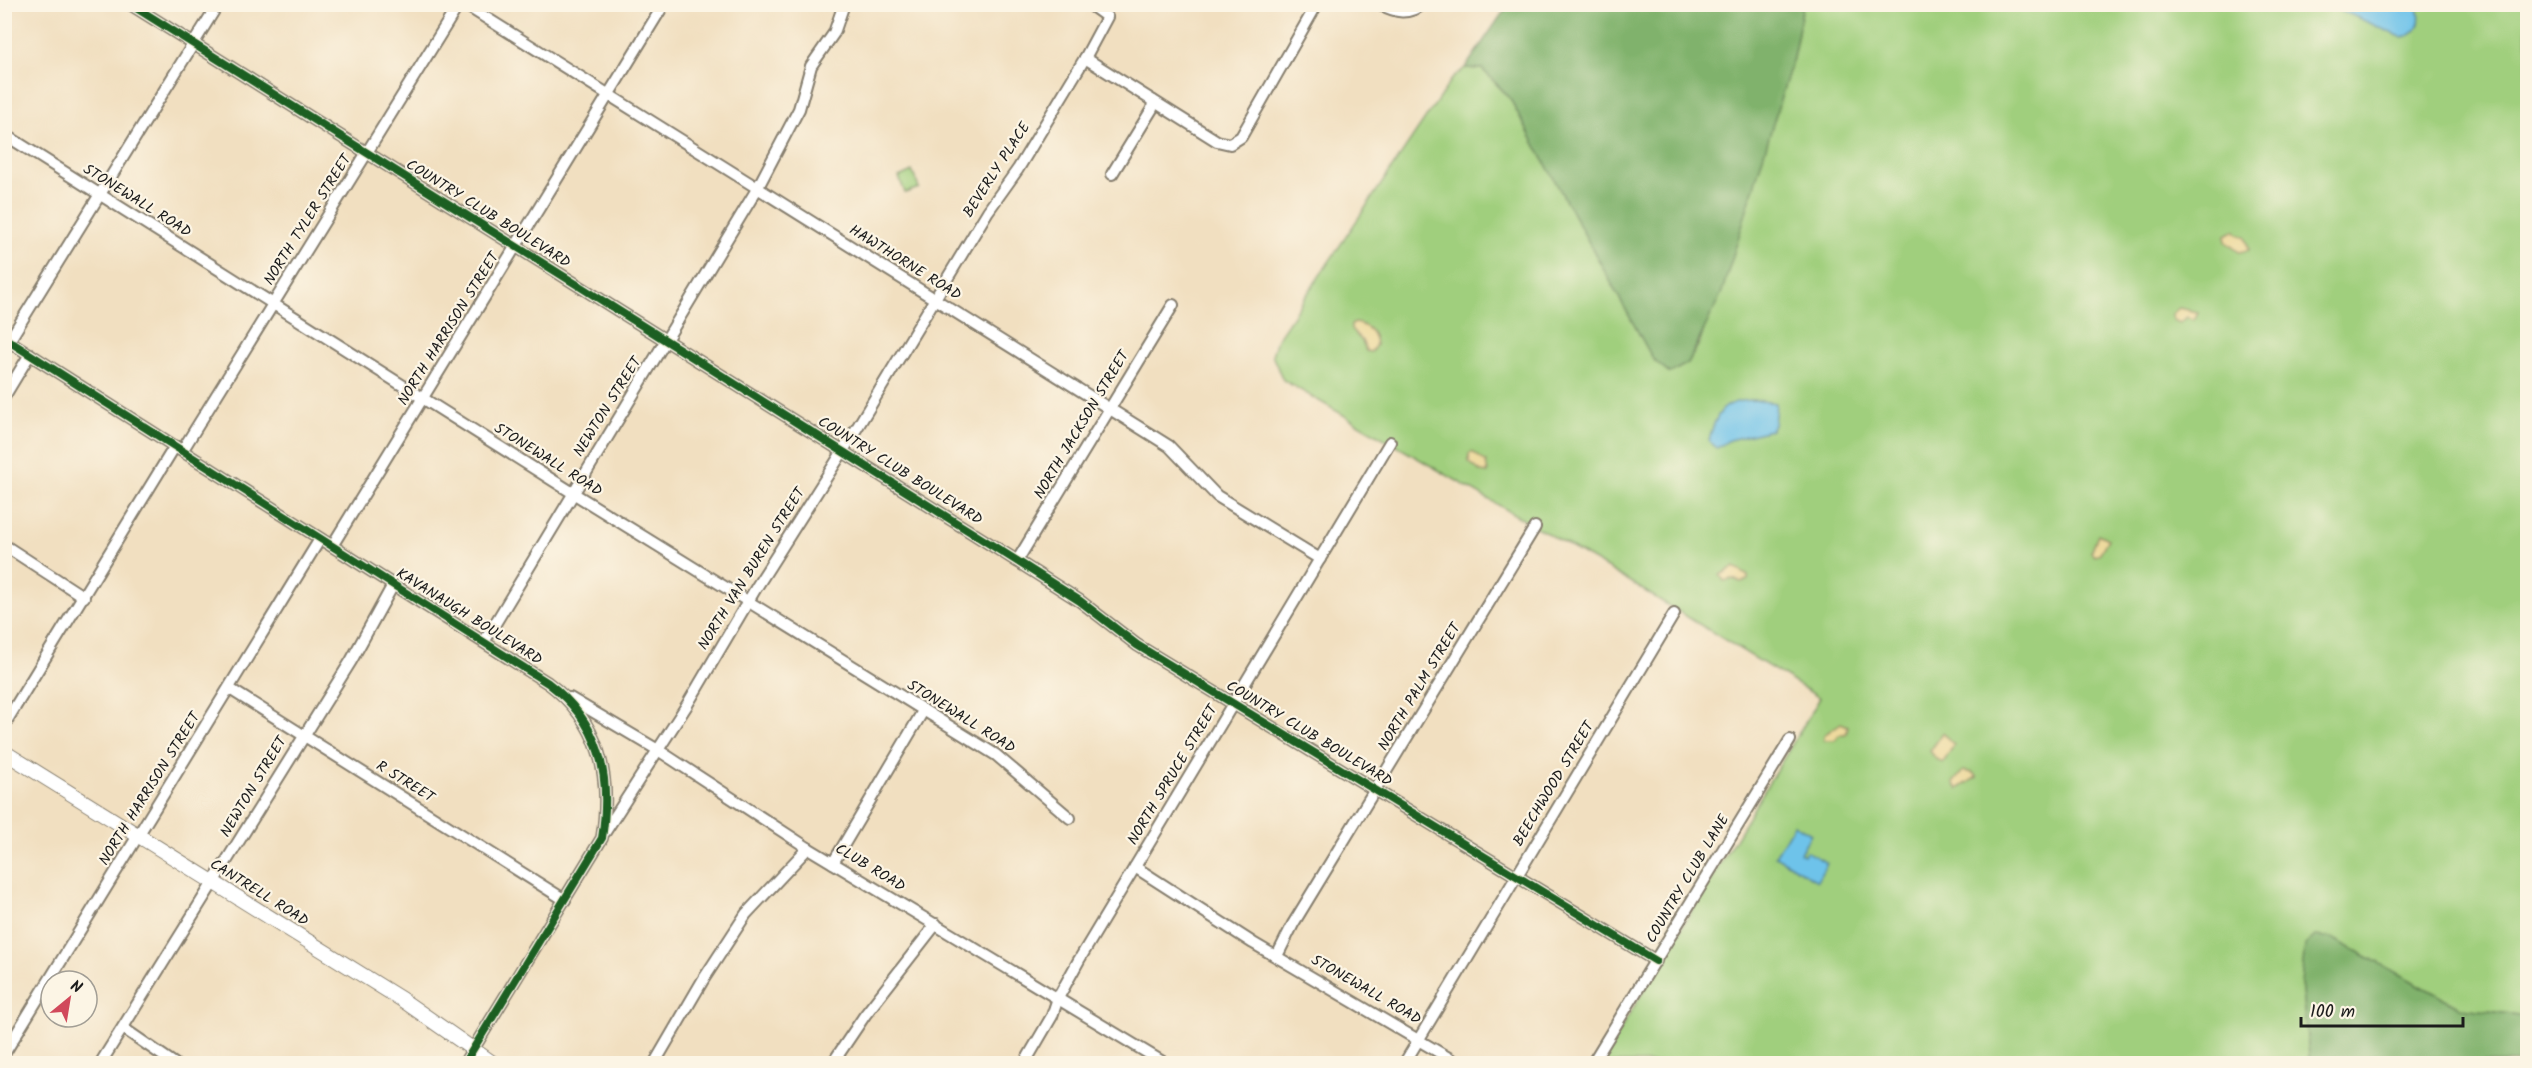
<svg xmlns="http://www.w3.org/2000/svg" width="2532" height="1068" viewBox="0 0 2532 1068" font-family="Kalam,sans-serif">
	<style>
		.green { fill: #a0cf7d; stroke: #5e764c; stroke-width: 1.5 }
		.forest { fill: #80b26c; stroke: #4e6744; stroke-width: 1.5 }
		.sand { fill: #eeda9e; stroke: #857b5d; stroke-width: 1.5 }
		.water { fill: #6ec3ea; stroke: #457083; stroke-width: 1.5 }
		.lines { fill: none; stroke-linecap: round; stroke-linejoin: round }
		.minor-casing { stroke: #867e6e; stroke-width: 14 }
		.major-casing { stroke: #867e6e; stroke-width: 16 }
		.minor { stroke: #fff; stroke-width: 10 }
		.major { stroke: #fff; stroke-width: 14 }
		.cycleway-casing { stroke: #fcf5e5; stroke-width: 11 }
		.cycleway { stroke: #1b5e20; stroke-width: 8 }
		.labels { text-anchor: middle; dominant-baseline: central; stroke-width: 4.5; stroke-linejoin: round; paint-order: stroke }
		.street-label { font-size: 15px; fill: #1c1c1c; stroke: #fcf5e5 }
	</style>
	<rect width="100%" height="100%" fill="#fcf5e5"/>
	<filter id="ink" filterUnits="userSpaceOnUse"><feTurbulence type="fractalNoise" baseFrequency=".0167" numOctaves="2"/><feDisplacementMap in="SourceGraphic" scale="12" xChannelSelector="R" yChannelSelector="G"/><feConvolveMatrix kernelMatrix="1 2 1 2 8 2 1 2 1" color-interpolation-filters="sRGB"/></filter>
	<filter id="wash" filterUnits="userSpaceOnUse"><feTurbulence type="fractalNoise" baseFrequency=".008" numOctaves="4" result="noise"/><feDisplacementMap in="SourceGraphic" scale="24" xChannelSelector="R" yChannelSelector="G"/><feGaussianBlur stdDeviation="1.35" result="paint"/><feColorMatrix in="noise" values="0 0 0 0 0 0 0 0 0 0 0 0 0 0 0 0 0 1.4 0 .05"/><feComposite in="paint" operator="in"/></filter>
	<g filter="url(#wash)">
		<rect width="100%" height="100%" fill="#f1dfc0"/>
		<!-- green -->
		<g class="green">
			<path d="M1803 5H2527V1016L2462 1008 2332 938 2301 983 2310 1063H1600L1820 698 1612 571 1283 380 1272 355 1277 339 1452 79 1465 68 1482 69 1509 97 1653 359 1670 373 1688 363 1700 342 1793 58Z"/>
			<path d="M912 171 919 188 905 193 899 177Z"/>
		</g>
		<!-- forest -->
		<g class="forest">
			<path d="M1508 5H1803L1793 58 1722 292 1688 363 1670 373 1653 359 1509 97 1482 69 1465 68Z"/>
			<path d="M2315 936 2332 938 2462 1008 2527 1016V1063H2310L2301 983 2305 945Z"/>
		</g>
		<!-- sand -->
		<g class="sand">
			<path d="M2235 230 2237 234 2245 237 2249 250 2239 252 2226 242V235Z"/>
			<path d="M2179 308 2198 312 2194 320 2187 317 2180 323 2173 320 2172 314Z"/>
			<path d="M1355 323C1367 325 1375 331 1376 345L1371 352 1366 351 1362 341 1351 329V325Z"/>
			<path d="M1472 452 1486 462 1488 473 1481 472 1469 462V454Z"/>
			<path d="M2098 534 2108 539 2100 553 2094 556 2091 552Z"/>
			<path d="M1734 567 1748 576V580L1741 582 1733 579 1724 581 1720 575Z"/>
			<path d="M1841 723 1848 726 1846 735H1839L1835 740H1824V735Z"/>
			<path d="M1943 733 1954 745 1943 763 1936 759 1930 751Z"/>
			<path d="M1963 771 1973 773 1977 777 1958 789 1953 783Z"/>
		</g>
		<!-- water -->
		<g class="water">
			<path d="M2329 5H2417C2423 20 2419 36 2401 37Z"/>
			<path d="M1753 400 1776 403 1774 425 1771 430 1729 440 1717 448 1709 441C1715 414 1723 400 1753 400Z"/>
			<path d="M1794 824 1811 834 1800 853 1804 855 1806 851 1827 863 1817 881 1775 856Z"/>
		</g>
	</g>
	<g filter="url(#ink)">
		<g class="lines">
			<!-- minor casing -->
			<g class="minor-casing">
				<g id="minor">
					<path d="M130 4 1017 561 1080 601 1137 645 1656 961"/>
					<path d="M464 4 1169 446 1217 496 1320 559"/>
					<path d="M1380 4C1396 13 1408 15 1423 4"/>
					<path d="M1085 58 1217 141 1230 144 1241 137 1317 4"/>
					<path d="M4 134 573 493 996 755 1070 818"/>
					<path d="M1112 174 1152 109 1153 101"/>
					<path d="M4 338 548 683C600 722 612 775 602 838L464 1064"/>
					<path d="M9 341 218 4"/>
					<path d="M4 397 30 354"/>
					<path d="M182 451 459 4"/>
					<path d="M4 545 84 597"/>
					<path d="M332 546 664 4"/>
					<path d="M1017 561 1173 305"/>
					<path d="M484 642 757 189 799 109 811 66 834 33 844 4"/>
					<path d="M230 689 565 900"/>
					<path d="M570 698 658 750 808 848 1166 1064"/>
					<path d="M4 725 175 446"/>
					<path d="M605 832 687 705 756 588 843 451 988 211 1018 169 1085 58 1107 17 1089 4"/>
					<path d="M833 863 923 711"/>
					<path d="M1135 867 1253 943 1459 1064"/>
					<path d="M1277 956 1293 924 1535 527"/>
					<path d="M123 1028 175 1064"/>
					<path d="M4 1054 320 539"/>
					<path d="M100 1064 351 661 393 585"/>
					<path d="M654 1064 703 980 746 914 808 848"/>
					<path d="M832 1064 865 1015 936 924"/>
					<path d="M1024 1064 1052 1016 1058 998 1079 960 1390 442"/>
					<path d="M1404 1064 1674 614"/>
					<path d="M1592 1064 1790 740"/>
				</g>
			</g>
			<!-- major casing -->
			<g class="major-casing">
				<path id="major" d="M4 752 401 999 494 1064"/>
			</g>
			<!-- minor -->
			<use href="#minor" class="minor"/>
			<!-- major -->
			<use href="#major" class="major"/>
			<!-- cycleway casing -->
			<g class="cycleway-casing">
				<g id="cycleway">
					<path d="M130 4 1017 561 1080 601 1137 645 1656 961"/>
					<path d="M4 338 548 683C600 722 612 775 602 838L464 1064"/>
				</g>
			</g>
			<!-- cycleway -->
			<use href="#cycleway" class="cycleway"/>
		</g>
	</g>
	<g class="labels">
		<!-- street labels -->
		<g class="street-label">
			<text transform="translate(997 170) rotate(-57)">BEVERLY PLACE</text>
			<text transform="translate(137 201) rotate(32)">STONEWALL ROAD</text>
			<text transform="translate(488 214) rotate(32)">COUNTRY CLUB BOULEVARD</text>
			<text transform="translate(308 220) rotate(-58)">NORTH TYLER STREET</text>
			<text transform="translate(905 263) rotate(32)">HAWTHORNE ROAD</text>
			<text transform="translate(449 329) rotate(-58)">NORTH HARRISON STREET</text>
			<text transform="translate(608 407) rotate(-58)">NEWTON STREET</text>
			<text transform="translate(1082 425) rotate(-59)">NORTH JACKSON STREET</text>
			<text transform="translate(548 460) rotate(32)">STONEWALL ROAD</text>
			<text transform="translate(900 471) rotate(32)">COUNTRY CLUB BOULEVARD</text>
			<text transform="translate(752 569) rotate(-58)">NORTH VAN BUREN STREET</text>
			<text transform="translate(469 617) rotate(32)">KAVANAUGH BOULEVARD</text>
			<text transform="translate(1420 687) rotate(-59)">NORTH PALM STREET</text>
			<text transform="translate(961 717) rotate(32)">STONEWALL ROAD</text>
			<text transform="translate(1309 734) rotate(31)">COUNTRY CLUB BOULEVARD</text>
			<text transform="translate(1173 775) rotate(-59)">NORTH SPRUCE STREET</text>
			<text transform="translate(405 782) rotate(32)">R STREET</text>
			<text transform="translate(1554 784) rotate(-59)">BEECHWOOD STREET</text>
			<text transform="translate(254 787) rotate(-59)">NEWTON STREET</text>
			<text transform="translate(150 789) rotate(-58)">NORTH HARRISON STREET</text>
			<text transform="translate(870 868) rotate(31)">CLUB ROAD</text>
			<text transform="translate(1688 879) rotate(-59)">COUNTRY CLUB LANE</text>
			<text transform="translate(259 893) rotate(32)">CANTRELL ROAD</text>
			<text transform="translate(1366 990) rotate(30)">STONEWALL ROAD</text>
		</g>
	</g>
	<!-- margin -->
	<rect width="2532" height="1068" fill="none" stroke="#fcf5e5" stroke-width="24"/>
	<!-- north arrow -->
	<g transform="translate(69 999) rotate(30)"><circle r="28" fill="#fcf5e5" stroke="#a29e95" stroke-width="1.5"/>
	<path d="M0-4.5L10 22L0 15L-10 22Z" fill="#d1495b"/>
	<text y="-9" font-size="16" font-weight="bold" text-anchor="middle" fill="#1c1c1c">N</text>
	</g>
	<!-- scale -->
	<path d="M2301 1017v9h162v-9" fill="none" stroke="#1c1c1c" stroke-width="3"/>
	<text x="2310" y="1017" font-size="18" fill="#1c1c1c" stroke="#fcf5e5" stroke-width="4.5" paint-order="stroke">100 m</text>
</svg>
